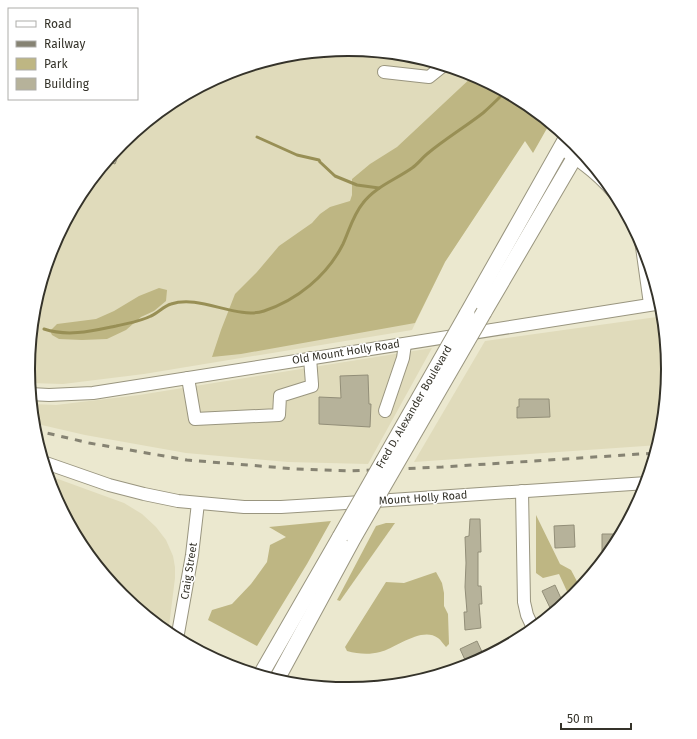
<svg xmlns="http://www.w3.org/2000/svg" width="697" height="739" viewBox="0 0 697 739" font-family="'Fira Sans',sans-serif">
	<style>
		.built { fill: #e0dbbb }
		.green { fill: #beb683 }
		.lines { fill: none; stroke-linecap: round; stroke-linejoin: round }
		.stream { stroke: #988f55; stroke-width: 3 }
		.building { fill: #b6b29a; stroke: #928e78 }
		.minor-casing { stroke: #99957f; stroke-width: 14 }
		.major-casing { stroke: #99957f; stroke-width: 17 }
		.minor { stroke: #fff; stroke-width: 12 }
		.major { stroke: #fff; stroke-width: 15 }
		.rail { stroke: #868373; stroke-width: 3; stroke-dasharray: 7 7; stroke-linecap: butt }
		.major-bridge-casing { stroke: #99957f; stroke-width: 17; stroke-linecap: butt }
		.major-bridge { stroke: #fff; stroke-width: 15 }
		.labels { text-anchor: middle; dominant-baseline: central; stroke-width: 3; stroke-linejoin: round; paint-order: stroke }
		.street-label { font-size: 11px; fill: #35332a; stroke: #fff }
		.rim { fill: none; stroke: #35332a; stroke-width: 2 }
	</style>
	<rect width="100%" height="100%" fill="#ebe8cf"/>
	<!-- built -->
	<g class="built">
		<path d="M349 49 411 55 471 73 527 103 525 140 445 262 412 330 144 374 63 384 29 383 28 369 34 307 52 247 82 191 122 143 171 103 226 73 286 55Z"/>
		<path d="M664 316 669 370 663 432 659 445 414 462 485 341Z"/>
		<path d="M432 348 368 464 288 462 186 453 85 435 33 423 31 404 56 405 139 395Z"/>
		<path d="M47 475 124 503 142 514 156 527 166 540 173 556 175 567V578L168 634 122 596 82 547 52 492Z"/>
	</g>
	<!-- green -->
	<g class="green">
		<path d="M474 75 527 103 550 123 533 153 525 141 445 262 415 323 241 354 212 357 221 330 235 294 257 272 279 246 312 223 320 214 330 207 350 201 352 195V179L370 164 397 147Z"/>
		<path d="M159 288 167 290 166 301 154 311 141 317 126 330 107 339 82 340 59 339 52 335 50 331 57 324 96 319 114 311 139 296Z"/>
		<path d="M536 515 560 564 571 570 581 589 571 600 559 574 543 578 536 573Z"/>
		<path d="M331 521 307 564 257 646 208 620 212 610 232 604 251 584 267 562 270 545 286 537 269 527Z"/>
		<path d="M386 523H395L340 601 337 600 376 526Z"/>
		<path d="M436 572 442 583 444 593V606L448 614 449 644 446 647C443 644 441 640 438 638 422 626 396 648 380 652 369 655 358 654 347 651L345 647 386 582 404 583Z"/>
	</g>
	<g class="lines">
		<!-- stream -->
		<g class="stream">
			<path d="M257 137 297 155 319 160 320 162 335 176 357 185 379 188"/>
			<path d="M44 329C68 337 92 331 116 326 128 323 139 322 151 316 158 313 164 306 171 304 200 294 236 320 264 311 297 300 327 276 343 244 349 231 353 215 363 203 375 187 395 180 412 168 418 164 422 158 427 154 445 139 465 127 483 113 491 106 498 99 505 92"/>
		</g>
	</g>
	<!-- building -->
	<g class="building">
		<path d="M122 143 123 144 115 164 107 161Z"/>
		<path d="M368 375 369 404H371L370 427 319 424V397L341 398 340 376Z"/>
		<path d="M519 399H549L550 417 517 418V407H519Z"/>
		<path d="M470 519H480L481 552H478V586H481L482 604H479L481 628 465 630 464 612H467L465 587 466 563 465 537 469 536Z"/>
		<path d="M574 525 575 547 555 548 554 526Z"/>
		<path d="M602 534H622L612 551H602Z"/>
		<path d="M555 585 564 605 553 614 542 591Z"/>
		<path d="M477 641 483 654 466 662 460 649Z"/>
	</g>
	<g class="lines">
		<!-- minor casing -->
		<g class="minor-casing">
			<g id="minor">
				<path d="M384 72 429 77 444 65"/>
				<path d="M561 148C583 163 603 178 619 199"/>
				<path d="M640 238 642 247 650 304"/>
				<path d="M188 378 195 419 279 415 280 396 312 386V384L310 358"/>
				<path d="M30 394 49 395 93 393 662 303"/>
				<path d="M385 411 403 358 405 344"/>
				<path d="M43 462 109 485 144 494 178 501 244 507H281L346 503 647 483"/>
				<path d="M522 491 524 602 527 615 534 630"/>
				<path d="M177 639 192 555 198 503"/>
			</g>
		</g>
		<!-- major casing -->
		<g class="major-casing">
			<g id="major">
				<path d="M484 312 580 148"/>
				<path d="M467 314 567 137"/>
				<path d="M260 676 340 537"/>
				<path d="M276 681 354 537"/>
			</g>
		</g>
		<!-- minor -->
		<use href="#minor" class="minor"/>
		<!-- major -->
		<use href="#major" class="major"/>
		<!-- rail -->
		<path class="rail" d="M34 430 89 443 187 460 296 469 349 471 442 467 656 453"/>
		<!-- major-bridge casing -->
		<g class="major-bridge-casing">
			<g id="major-bridge">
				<path d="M340 537 467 314"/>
				<path d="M354 537 484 312"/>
			</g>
		</g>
		<!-- major-bridge -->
		<use href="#major-bridge" class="major-bridge"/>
	</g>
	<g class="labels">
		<!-- street labels -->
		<g class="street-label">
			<text transform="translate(346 352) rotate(-9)">Old Mount Holly Road</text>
			<text transform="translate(414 407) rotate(-60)">Fred D. Alexander Boulevard</text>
			<text transform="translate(423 498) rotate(-4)">Mount Holly Road</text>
			<text transform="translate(189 571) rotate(-81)">Craig Street</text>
		</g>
	</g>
	<!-- crop -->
	<path d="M0 0H697V739H0ZM35 369a313 313 0 1 1 626 0a313 313 0 1 1-626 0Z" fill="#fff" fill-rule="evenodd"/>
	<path class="rim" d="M35 369a313 313 0 1 1 626 0a313 313 0 1 1-626 0Z"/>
	<!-- legend -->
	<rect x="8" y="8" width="130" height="92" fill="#ffffff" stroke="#aeadaa"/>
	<rect x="16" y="21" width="20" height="6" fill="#ffffff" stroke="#aeadaa"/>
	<text x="44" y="28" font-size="12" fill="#35332a">Road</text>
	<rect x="16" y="41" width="20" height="6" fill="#868373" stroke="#aeadaa"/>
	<text x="44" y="48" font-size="12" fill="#35332a">Railway</text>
	<rect x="16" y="58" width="20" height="12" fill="#beb683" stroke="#aeadaa"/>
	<text x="44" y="68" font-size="12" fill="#35332a">Park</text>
	<rect x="16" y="78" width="20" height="12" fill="#b6b29a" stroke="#aeadaa"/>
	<text x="44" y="88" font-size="12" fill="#35332a">Building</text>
	<!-- scale -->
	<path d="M561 723v6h70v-6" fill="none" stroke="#35332a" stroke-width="2"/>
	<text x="567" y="723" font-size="12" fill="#35332a" stroke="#ffffff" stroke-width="3" paint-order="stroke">50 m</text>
</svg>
